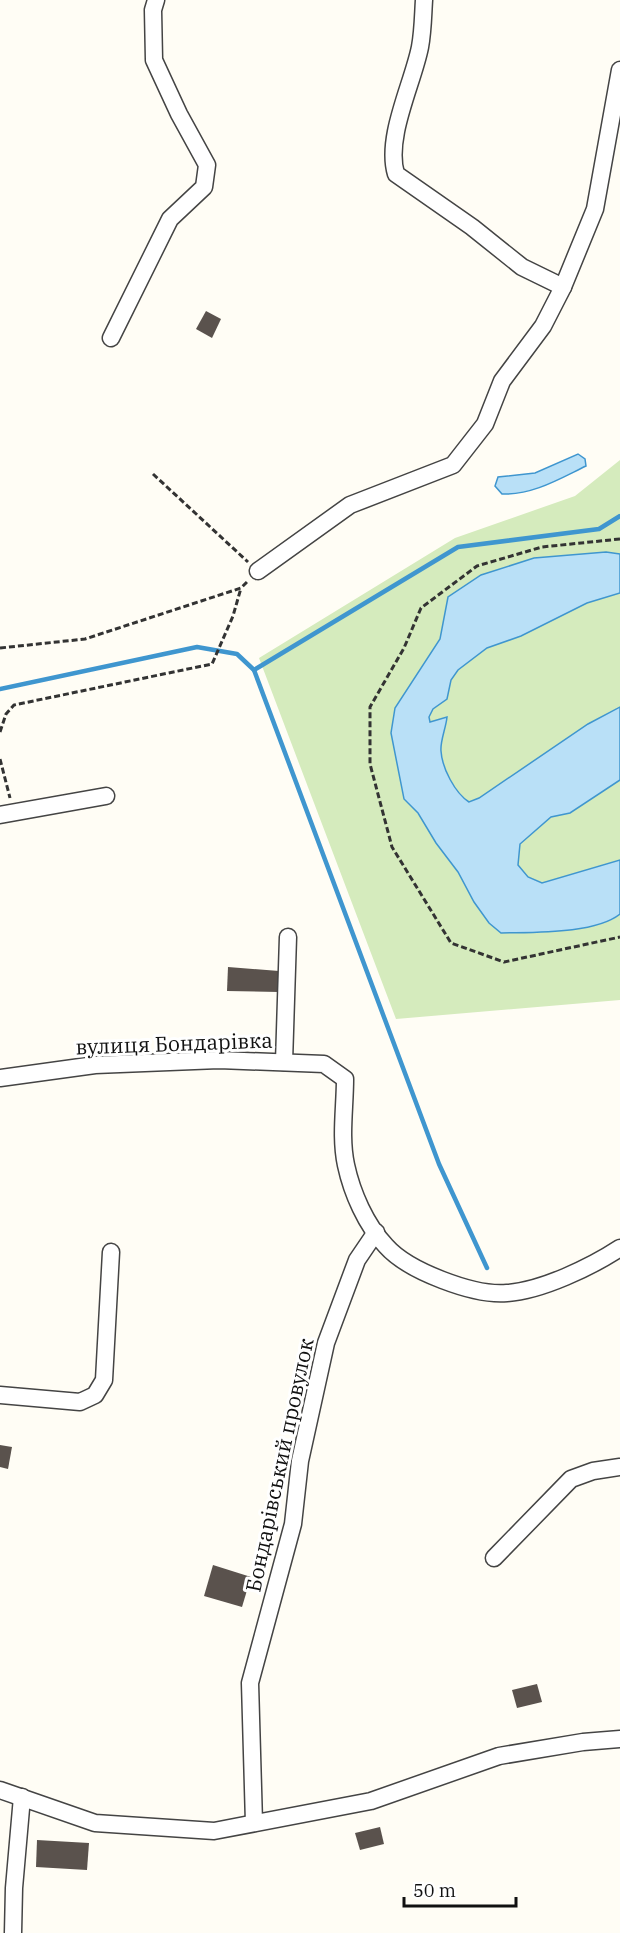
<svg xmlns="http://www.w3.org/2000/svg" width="620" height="1933" viewBox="0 0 620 1933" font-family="'IBM Plex Serif',serif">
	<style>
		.green { fill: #d5ebbd }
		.water { fill: #b9e0f7; stroke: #3f96cf; stroke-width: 1.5 }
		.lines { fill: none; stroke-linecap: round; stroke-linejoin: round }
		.stream { stroke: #3f96cf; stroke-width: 4.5 }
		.building { fill: #5a524d }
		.minor-casing { stroke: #444; stroke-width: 19 }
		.path { stroke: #333; stroke-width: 3; stroke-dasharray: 6 3; stroke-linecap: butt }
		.minor { stroke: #fff; stroke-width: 16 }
		.labels { text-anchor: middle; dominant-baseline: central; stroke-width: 6; stroke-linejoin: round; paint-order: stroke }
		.street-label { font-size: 21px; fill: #111; stroke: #fff }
	</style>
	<rect width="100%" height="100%" fill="#fffdf5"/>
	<!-- green -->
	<g class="green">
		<path d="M620 460V554L606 552 448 597 440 639 395 708 402 791 458 872 474 902 489 923 501 933 612 920 620 914V1000L396 1019 259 658 455 538 575 496Z"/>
		<path d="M620 593V707L588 724 479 798 469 802C455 793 443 768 441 751 440 741 446 728 447 717L430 722 429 717 433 709 447 699 451 680 458 670 487 648 521 636 587 603Z"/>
		<path d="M620 780V860L542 883 528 877 518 865 520 844 551 817 570 813Z"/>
	</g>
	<!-- water -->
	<g class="water">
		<path d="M578 454 585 459 586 466C559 479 533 495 502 494L495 486 498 477 535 473Z"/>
		<path d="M606 552 620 554V593L587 603 521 636 487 648 458 670 451 680 447 699 433 709 429 717 430 722 447 717C446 728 440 741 441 751 442 768 455 793 469 802L479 798 588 724 620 707V780L570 813 551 817 520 844 518 865 528 877 542 883 620 860V914C595 934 533 932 501 933L489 923 474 902 458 872 436 843 418 813 404 799 391 733 395 708 440 639 448 597 481 575 534 558Z"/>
	</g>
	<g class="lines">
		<!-- stream -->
		<g class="stream">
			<path d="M254 670 458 547 599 529 620 516"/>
			<path d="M0 689 197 647 237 654 254 670 439 1164 487 1268"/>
		</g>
	</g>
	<!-- building -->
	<g class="building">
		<path d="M206 311 221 319 212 338 196 329Z"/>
		<path d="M228 967 279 971V992L227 991Z"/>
		<path d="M0 1445 12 1447 8 1469 0 1467Z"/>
		<path d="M213 1565 251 1577 242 1607 204 1596Z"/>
		<path d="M537 1684 542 1702 517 1708 512 1690Z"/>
		<path d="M380 1827 384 1844 360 1850 355 1833Z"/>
		<path d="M37 1840 89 1843 87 1870 36 1867Z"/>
	</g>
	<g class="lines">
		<!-- minor casing -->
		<g class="minor-casing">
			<g id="minor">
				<path d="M424 0C423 15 423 31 420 47 413 83 385 137 396 174L472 227 522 267 563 287"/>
				<path d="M111 338 170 219 204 187 207 165 179 114 154 60 153 10 156 0"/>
				<path d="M258 571 350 505 453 465 485 424 502 381 543 326 563 287 595 209 620 70"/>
				<path d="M0 815 106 796"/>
				<path d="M284 1062 288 937"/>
				<path d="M0 1078 95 1065 219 1060 324 1064 345 1079C345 1108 340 1137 346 1165 352 1193 366 1225 386 1246 408 1271 474 1296 507 1293 541 1291 591 1267 620 1248"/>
				<path d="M0 1395 80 1402 95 1395 104 1380 111 1252"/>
				<path d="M494 1558 571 1479 593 1471 620 1467"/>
				<path d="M0 1790 95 1823 214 1831 371 1801 499 1756 583 1742 620 1739"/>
				<path d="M254 1823 250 1683 293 1524 300 1461 326 1343 357 1260 376 1232"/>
				<path d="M13 1933 14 1888 22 1797"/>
			</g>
		</g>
		<!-- path -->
		<g class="path">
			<path d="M153 474 248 562"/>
			<path d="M620 539 542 547 477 566 421 608 404 648 370 707V764L392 847 451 943 504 962 620 937"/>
			<path d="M0 648 85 639 241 588 248 581"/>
			<path d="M0 732 6 714 14 705 212 664 233 616 241 588"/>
			<path d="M0 759 10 798"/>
		</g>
		<!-- minor -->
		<use href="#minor" class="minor"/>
	</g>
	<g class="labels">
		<!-- street labels -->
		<g class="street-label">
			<text transform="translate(174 1043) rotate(-2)">вулиця Бондарівка</text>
			<text transform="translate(279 1465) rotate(-78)">Бондарівський провулок</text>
		</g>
	</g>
	<!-- scale -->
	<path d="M404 1897v9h112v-9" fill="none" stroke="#111111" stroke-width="3"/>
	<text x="413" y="1897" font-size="18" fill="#111111" stroke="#ffffff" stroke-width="4.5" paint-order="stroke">50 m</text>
</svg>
